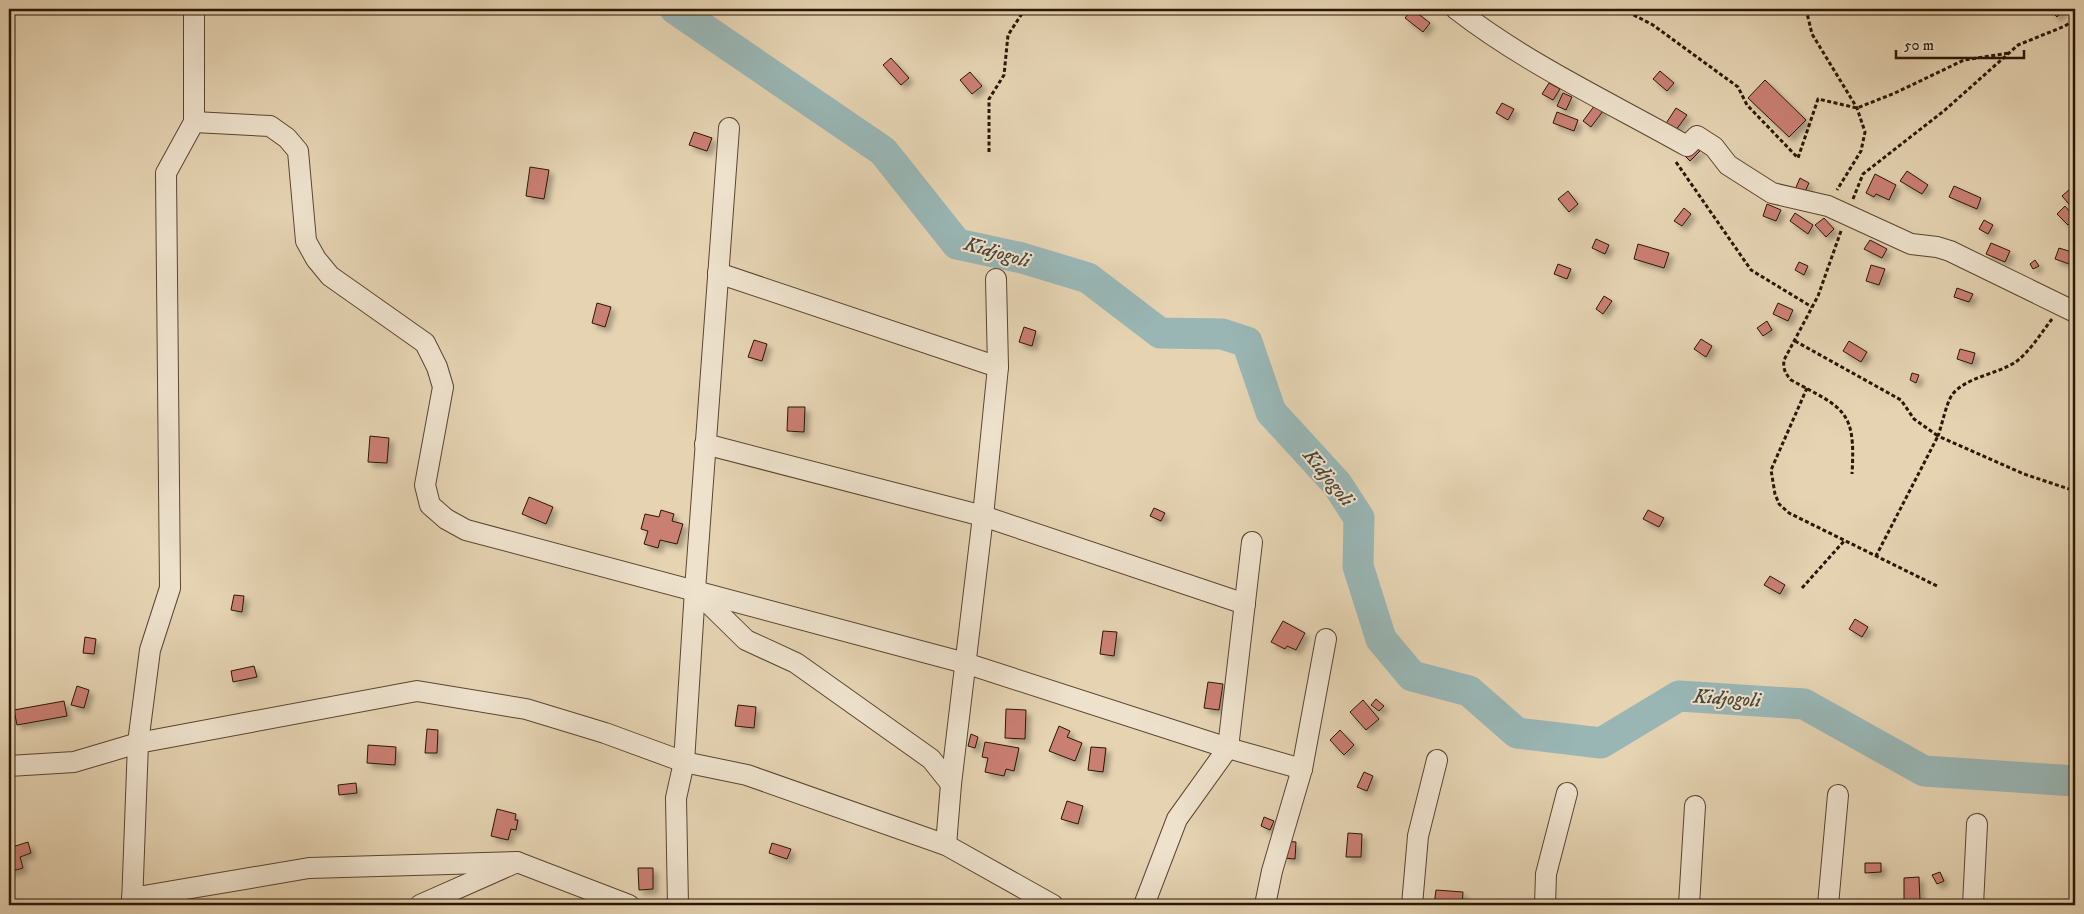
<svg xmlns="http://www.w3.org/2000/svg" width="2084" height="914" viewBox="0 0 2084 914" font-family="'IM FELL DW Pica',serif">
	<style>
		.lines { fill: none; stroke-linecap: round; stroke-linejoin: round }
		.river { stroke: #99b6b5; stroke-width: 31 }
		.building { fill: #ca7f73; stroke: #2b1603; filter: url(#shadow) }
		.minor-casing { stroke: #5a452f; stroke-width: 22 }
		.path { stroke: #2b1603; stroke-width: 3; stroke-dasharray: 4 2.5; stroke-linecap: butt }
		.minor { stroke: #eee2cd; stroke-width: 20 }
		.labels { text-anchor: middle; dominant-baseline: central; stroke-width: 4; stroke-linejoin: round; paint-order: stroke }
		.water-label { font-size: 20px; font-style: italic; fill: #4c4638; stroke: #eee2cd }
	</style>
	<defs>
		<filter id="shadow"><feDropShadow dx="4.5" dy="4.5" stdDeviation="2.5" flood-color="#0004"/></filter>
	</defs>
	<rect width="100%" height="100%" fill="#e5d3b2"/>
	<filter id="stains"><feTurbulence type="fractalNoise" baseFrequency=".004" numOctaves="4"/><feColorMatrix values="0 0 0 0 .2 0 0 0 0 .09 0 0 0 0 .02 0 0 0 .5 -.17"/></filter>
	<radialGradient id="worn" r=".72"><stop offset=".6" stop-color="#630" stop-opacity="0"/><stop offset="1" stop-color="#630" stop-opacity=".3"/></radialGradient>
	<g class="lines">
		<!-- river -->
		<path class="river" d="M675 9 883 151 957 244 1022 258 1088 278 1160 333 1222 334 1247 342 1271 412 1337 484 1359 518 1358 566 1381 639 1412 676 1469 691 1517 733 1601 743 1679 696 1804 704 1924 771 2075 781"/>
	</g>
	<!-- building -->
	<g class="building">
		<path d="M1412 9 1430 23 1423 32 1405 18Z"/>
		<path d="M2049 9H2065L2057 17Z"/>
		<path d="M891 58 909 78 901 85 883 65Z"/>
		<path d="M1660 71 1674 83 1667 91 1653 79Z"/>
		<path d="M970 72 982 86 972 94 960 80Z"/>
		<path d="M1765 80 1806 120 1789 137 1748 98Z"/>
		<path d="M1549 83 1560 89 1553 100 1542 94Z"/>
		<path d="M1563 93 1572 97 1566 110 1557 106Z"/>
		<path d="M1598 101 1606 107 1591 127 1583 121Z"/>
		<path d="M1502 103 1514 109 1508 120 1496 113Z"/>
		<path d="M1676 108 1687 115 1673 134 1663 128Z"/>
		<path d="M1557 112 1578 120 1574 131 1553 123Z"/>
		<path d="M694 132 712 138 707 151 689 145Z"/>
		<path d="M1704 147 1690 161 1683 154Z"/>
		<path d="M530 167 549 170 544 199 526 196Z"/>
		<path d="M1907 171 1928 185 1922 194 1900 181Z"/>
		<path d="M1875 174 1896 185 1889 200 1876 194 1874 197 1866 193Z"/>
		<path d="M1800 178 1809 183 1803 196 1794 192Z"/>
		<path d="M1954 186 1981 198 1977 209 1949 197Z"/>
		<path d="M2070 189 2075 194V211L2062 196Z"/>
		<path d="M1568 191 1578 204 1569 212 1558 199Z"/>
		<path d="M1767 204 1781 210 1776 221 1763 216Z"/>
		<path d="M2065 206 2075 218 2068 225 2057 214Z"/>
		<path d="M1684 208 1691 214 1682 226 1674 221Z"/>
		<path d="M1795 213 1813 225 1808 234 1790 221Z"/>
		<path d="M1824 218 1834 229 1826 237 1815 225Z"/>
		<path d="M1984 220 1993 225 1988 234 1979 229Z"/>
		<path d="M1596 239 1609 245 1605 254 1592 248Z"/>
		<path d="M1870 240 1887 249 1882 258 1864 249Z"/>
		<path d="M1991 243 2010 251 2005 262 1986 254Z"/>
		<path d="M1638 244 1669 253 1664 268 1634 259Z"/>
		<path d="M2059 248 2075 253V266L2055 259Z"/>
		<path d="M2035 260 2039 266 2033 269 2030 264Z"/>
		<path d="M1799 262 1808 266 1804 275 1795 270Z"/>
		<path d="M1558 264 1571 269 1567 279 1554 274Z"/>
		<path d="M1871 265 1885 269 1879 285 1866 281Z"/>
		<path d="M1957 288 1973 294 1969 302 1954 297Z"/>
		<path d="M1604 296 1612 301 1603 314 1596 309Z"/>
		<path d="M597 303 611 307 605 327 592 323Z"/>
		<path d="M1778 303 1793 310 1788 321 1773 314Z"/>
		<path d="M1767 321 1772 330 1763 336 1757 328Z"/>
		<path d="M1024 327 1036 331 1032 346 1019 342Z"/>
		<path d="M1701 339 1712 346 1706 357 1694 349Z"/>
		<path d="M754 340 767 344 762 361 748 357Z"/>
		<path d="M1849 341 1867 352 1861 362 1843 351Z"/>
		<path d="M1960 349 1975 353 1972 364 1957 359Z"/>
		<path d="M1912 373 1919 375 1916 383 1910 380Z"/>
		<path d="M788 407H805L804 432 787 431Z"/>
		<path d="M370 436 389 438 387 463 368 462Z"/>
		<path d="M529 497 553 507 546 524 522 514Z"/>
		<path d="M1154 508 1165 513 1161 521 1150 516Z"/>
		<path d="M661 510 674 514 672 521 683 524 677 544 660 540 658 548 644 544 648 531 641 529 645 514 659 517Z"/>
		<path d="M1648 510 1664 518 1659 527 1643 519Z"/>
		<path d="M1770 576 1785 585 1780 594 1764 585Z"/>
		<path d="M234 595 244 596 242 612 231 610Z"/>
		<path d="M1855 619 1868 627 1862 637 1849 629Z"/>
		<path d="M1283 621 1305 633 1296 650 1287 646 1285 649 1271 642Z"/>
		<path d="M1103 631 1117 632 1114 656 1100 654Z"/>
		<path d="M85 637 96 639 94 654 83 653Z"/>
		<path d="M254 666 257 677 233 682 231 671Z"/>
		<path d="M1208 682 1223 684 1219 710 1204 708Z"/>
		<path d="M77 686 89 690 84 708 71 705Z"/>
		<path d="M1376 699 1384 706 1379 711 1371 705Z"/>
		<path d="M1363 700 1379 719 1366 730 1350 712Z"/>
		<path d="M64 701 67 716 17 725 14 710Z"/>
		<path d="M738 705 756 707 754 728 735 726Z"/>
		<path d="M1006 709 1026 710 1025 739 1005 738Z"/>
		<path d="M1059 726 1070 731 1067 737 1082 743 1075 761 1049 751Z"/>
		<path d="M427 729 438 730 437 753H425Z"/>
		<path d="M1340 730 1354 745 1344 755 1330 740Z"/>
		<path d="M971 734 978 737 975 748 968 746Z"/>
		<path d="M985 742 1019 748 1014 771 1006 769 1004 776 985 772 988 758 982 757Z"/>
		<path d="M368 745 396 747 395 765 367 763Z"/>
		<path d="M1091 747 1106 748 1103 772 1088 770Z"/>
		<path d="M1364 772 1373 776 1367 791 1357 787Z"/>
		<path d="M356 783 357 793 339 795 338 785Z"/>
		<path d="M1067 801 1083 806 1078 824 1061 819Z"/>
		<path d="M497 809 516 814 515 820H518L516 830 511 829 508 840 491 836Z"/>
		<path d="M1264 817 1274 821 1270 830 1261 826Z"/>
		<path d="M1348 833 1362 834 1361 857H1346Z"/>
		<path d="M1285 841 1296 842 1295 859 1283 858Z"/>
		<path d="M28 842 31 853 20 857 23 868 9 872V848Z"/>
		<path d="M772 843 791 849 787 859 769 853Z"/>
		<path d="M1865 863H1881V872L1865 873Z"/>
		<path d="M638 868H653V889L639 890Z"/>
		<path d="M1940 872 1944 881 1937 884 1932 875Z"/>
		<path d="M1919 877 1920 901 1904 902V878Z"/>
		<path d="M1436 890 1463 892 1462 905H1434Z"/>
		<path d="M1765 900 1777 901V905H1765Z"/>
		<path d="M345 901V905H331V903Z"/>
	</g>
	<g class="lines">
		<!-- minor casing -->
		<g class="minor-casing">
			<g id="minor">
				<path d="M1456 9C1527 64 1609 102 1687 146L1697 136 1714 147 1728 165 1772 193 1828 206 1911 244 1937 247 1950 251 2075 312"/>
				<path d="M194 122 270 126 287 138 298 151 306 241 316 259 330 276 425 343 437 367 443 387 425 485 430 505 446 519 466 530 965 663 1228 748 1302 769"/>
				<path d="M718 273 998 367"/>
				<path d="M705 444 983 516 1245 604"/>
				<path d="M696 591 746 640 796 663 931 759 951 784"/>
				<path d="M9 766 74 762 138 743 417 691 526 709 605 733 684 762 747 775 946 845 1053 905"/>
				<path d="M946 845 951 784 983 516 998 367 996 279"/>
				<path d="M132 898 309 868 517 862"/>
				<path d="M132 905 138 743 150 650 170 588 166 173 194 122V9"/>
				<path d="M420 905 517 862 629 905"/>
				<path d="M678 905 676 798 684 762 695 590 729 128"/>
				<path d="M1144 905 1177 819 1228 748 1252 542"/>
				<path d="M1265 905 1272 871 1302 769 1326 639"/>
				<path d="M1412 905 1418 836 1437 760"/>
				<path d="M1545 905 1546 874 1567 793"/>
				<path d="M1689 905 1695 806"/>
				<path d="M1828 905 1838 795"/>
				<path d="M1973 905 1977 824"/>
			</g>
		</g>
		<!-- path -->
		<g class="path">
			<path d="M1622 9 1653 25 1738 87 1747 105 1798 158 1818 99 1857 108 1895 93 1964 60 2009 53"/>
			<path d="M1806 9 1812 34 1857 108 1865 132 1861 151 1837 190"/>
			<path d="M989 152V99L1004 75 1008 35 1025 9"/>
			<path d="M1676 162 1751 270 1812 307"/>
			<path d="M1853 199 1863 174 1945 110 2018 45 2065 26 2075 19"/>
			<path d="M1841 231 1818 296 1784 360C1783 369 1785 373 1791 380 1844 409 1856 409 1852 474"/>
			<path d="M2052 319C2041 333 2031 350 2017 361 1999 374 1965 377 1952 395 1946 404 1942 425 1938 436L2024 474 2075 491"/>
			<path d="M1795 341 1901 400 1914 419 1938 436 1876 556"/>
			<path d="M1807 388 1771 470 1775 494 1779 504 1789 513 1939 587"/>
			<path d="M1802 588 1845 540"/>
		</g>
		<!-- minor -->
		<use href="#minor" class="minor"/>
	</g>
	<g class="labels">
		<!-- water labels -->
		<g class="water-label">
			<text transform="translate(997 253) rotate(16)">Kidjogoli</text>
			<text transform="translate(1328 478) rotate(51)">Kidjogoli</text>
			<text transform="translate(1727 699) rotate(4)">Kidjogoli</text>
		</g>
	</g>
	<!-- margin -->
	<rect width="2084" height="914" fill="none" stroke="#e5d3b2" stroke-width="30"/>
	<rect x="10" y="10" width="2064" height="894" fill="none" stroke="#2b1603" stroke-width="2.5"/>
	<rect x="15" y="15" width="2054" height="884" fill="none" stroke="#2b1603"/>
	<!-- scale -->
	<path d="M1896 50v8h128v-8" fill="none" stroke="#2b1603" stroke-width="2.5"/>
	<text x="1904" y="50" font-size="15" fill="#2b1603" stroke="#eee2cd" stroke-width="4" paint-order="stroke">50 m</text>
	<rect width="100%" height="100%" filter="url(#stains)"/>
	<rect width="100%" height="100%" fill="url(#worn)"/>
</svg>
